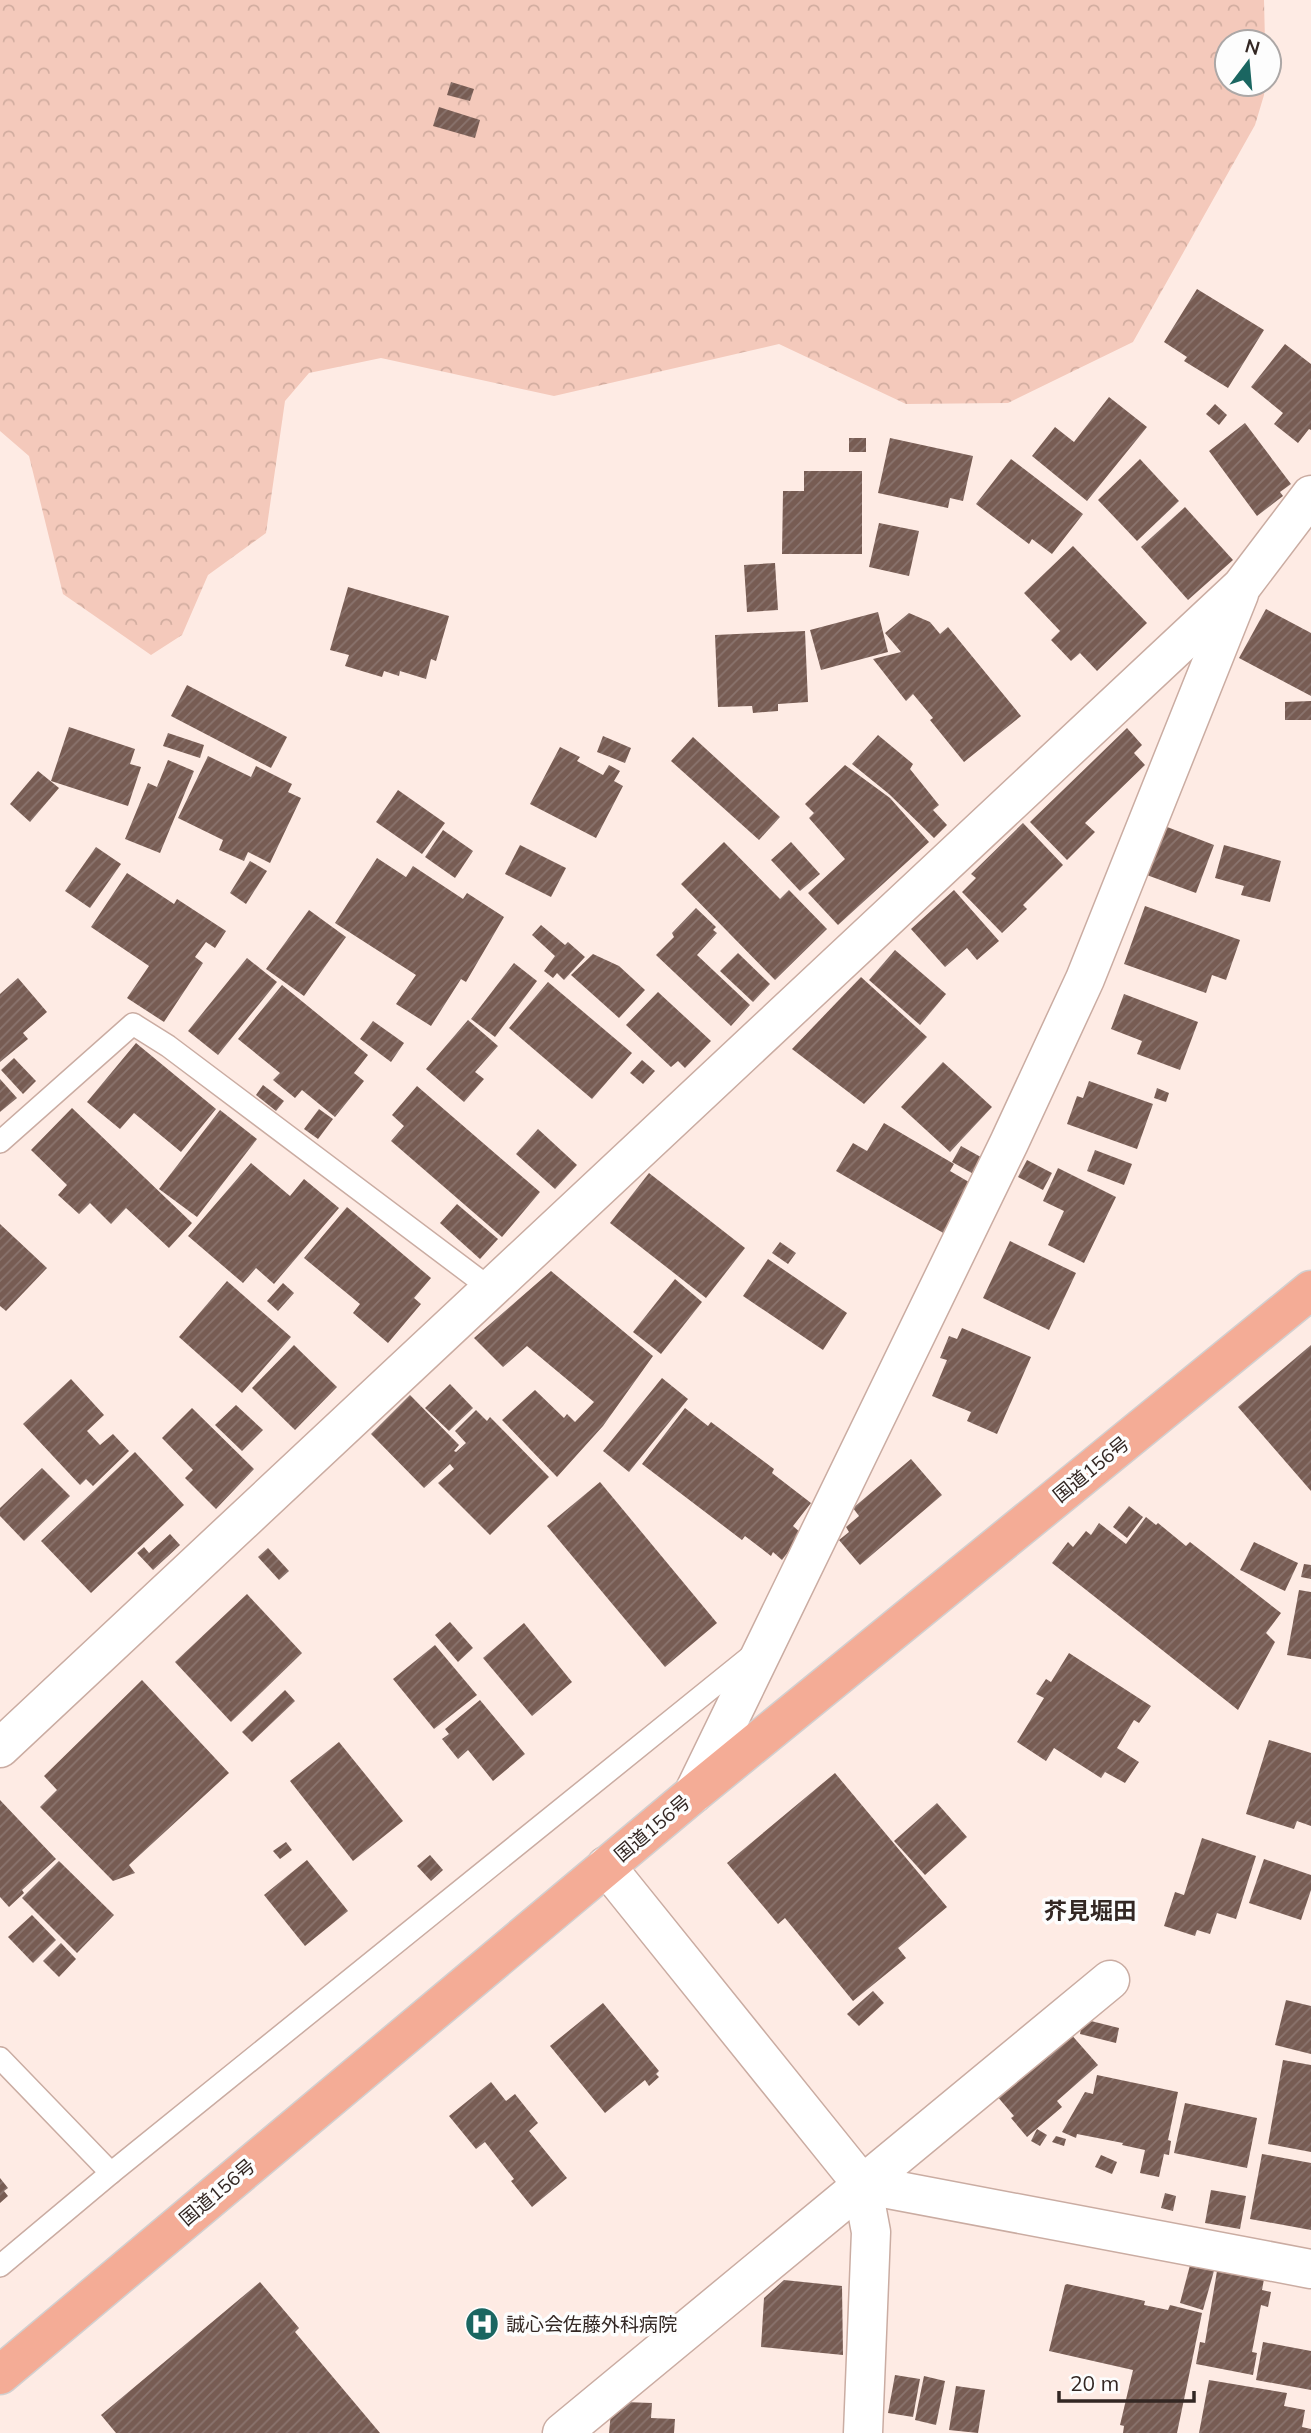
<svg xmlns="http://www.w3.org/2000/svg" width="1311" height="2433" viewBox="0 0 1311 2433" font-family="Mulish,'Noto Sans JP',sans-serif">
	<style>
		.forest { fill: url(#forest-crowns) }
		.building { fill: url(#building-hatch) }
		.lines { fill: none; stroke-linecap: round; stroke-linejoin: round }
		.service-casing { stroke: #caaca2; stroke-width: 24 }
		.minor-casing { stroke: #caaca2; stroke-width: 41 }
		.trunk-casing { stroke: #d2cfcf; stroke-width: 41 }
		.service { stroke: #fff; stroke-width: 21 }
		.minor { stroke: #fff; stroke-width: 38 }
		.trunk { stroke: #f4ac96; stroke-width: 38 }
		.labels { text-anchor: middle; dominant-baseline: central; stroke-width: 7; stroke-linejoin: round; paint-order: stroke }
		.street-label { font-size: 19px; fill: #332723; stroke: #fdfdfd }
		.poi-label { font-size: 19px; fill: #332723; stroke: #fdfdfd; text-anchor: start }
		.quarter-label { font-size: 23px; font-weight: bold; fill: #332723; stroke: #fdfdfd }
	</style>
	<defs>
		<pattern id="forest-crowns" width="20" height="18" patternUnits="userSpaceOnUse" patternTransform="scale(1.75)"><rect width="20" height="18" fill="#f4c9bb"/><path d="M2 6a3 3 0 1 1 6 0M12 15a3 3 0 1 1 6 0" fill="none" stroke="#d2ada0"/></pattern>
		<pattern id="building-hatch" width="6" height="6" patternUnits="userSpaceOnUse" patternTransform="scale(1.75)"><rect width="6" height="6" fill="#775c53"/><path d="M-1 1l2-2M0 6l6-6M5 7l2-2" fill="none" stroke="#8a746e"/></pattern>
	</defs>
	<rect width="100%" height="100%" fill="#feebe4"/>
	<!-- forest -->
	<path class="forest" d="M0 0H1264L1265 42H1227V84H1265L1264 95 1255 125 1133 342 1008 403 906 404 779 344 554 396 381 358 309 373 285 401 266 533 208 575 182 635 151 655 63 594 29 456 0 431Z"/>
	<!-- building -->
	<g class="building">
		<path d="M451 82 474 89 470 101 447 95Z"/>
		<path d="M439 107 480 120 475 138 433 126Z"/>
		<path d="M1197 289 1264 330 1228 388 1184 361 1187 357 1164 342Z"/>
		<path d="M1285 344 1311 364V430L1309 429 1298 443 1274 424 1283 413 1251 387Z"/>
		<path d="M1109 397 1147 427 1087 501 1032 456 1055 427 1074 442Z"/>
		<path d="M1215 404 1227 415 1219 425 1206 414Z"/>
		<path d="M1245 423 1291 484 1280 492 1283 496 1257 516 1209 451Z"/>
		<rect x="849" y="438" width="17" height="14"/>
		<path d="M890 438 973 456 963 501 950 498 948 508 878 493Z"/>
		<path d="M1011 459 1083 514 1052 554 1032 539 1029 544 976 504Z"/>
		<path d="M1140 459 1179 501 1137 541 1098 500Z"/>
		<path d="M804 471H862V554H782L783 491H804Z"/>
		<path d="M1185 507 1233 560 1188 600 1141 547Z"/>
		<path d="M879 523 919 531 909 576 869 567Z"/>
		<path d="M1073 546 1147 623 1097 671 1080 653 1071 661 1051 640 1060 631 1024 593Z"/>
		<path d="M775 563 778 610 747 612 744 565Z"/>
		<path d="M348 587 449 616 436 661 431 659 426 679 400 671 399 676 384 671 382 677 345 666 349 655 330 650Z"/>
		<path d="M1266 609 1311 633V696L1239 658Z"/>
		<path d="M878 612 888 652 821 670 810 630Z"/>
		<path d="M909 613 930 622 940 634 948 627 1021 716 964 762 930 720 933 718 913 694 906 701 873 659 901 652 885 633Z"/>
		<path d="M805 631 808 702 778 704V711L753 713 752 706 718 707 715 635Z"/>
		<path d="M187 685 287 737 271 768 171 716Z"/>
		<path d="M1311 701V720H1285V702Z"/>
		<path d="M69 727 135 749 130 764 141 767 128 806 51 781Z"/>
		<path d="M1127 728 1142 745 1134 753 1145 765 1085 823 1095 832 1067 860 1030 822Z"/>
		<path d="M168 733 204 745 200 758 163 746Z"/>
		<path d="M878 735 913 764 910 769 939 805 933 810 947 825 934 838 889 794 852 764Z"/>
		<path d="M603 736 631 748 625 763 597 752Z"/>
		<path d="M693 737 780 817 759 840 671 761Z"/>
		<path d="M560 747 580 757 577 761 603 775 609 765 620 771 614 781 623 786 596 838 530 804Z"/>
		<path d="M208 756 251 777 256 766 292 784 288 792 301 798 270 863 248 852 244 861 219 850 223 840 178 818Z"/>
		<path d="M168 760 194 771 160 853 125 839 148 783 157 787Z"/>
		<path d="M845 765 890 798 929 842 838 925 808 893 845 859 809 818 814 813 805 804Z"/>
		<path d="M38 771 59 788 30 822 10 804Z"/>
		<path d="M398 790 445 823 422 854 376 822Z"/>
		<path d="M1023 823 1063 865 1023 905 1027 909 1002 933 962 892 976 878 971 874Z"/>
		<path d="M1162 825 1214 845 1196 893 1144 874Z"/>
		<path d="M443 830 473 851 455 878 425 857Z"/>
		<path d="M724 842 780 899 789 890 827 929 775 980 681 884Z"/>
		<path d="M791 842 820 874 800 891 771 860Z"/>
		<path d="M520 845 566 868 551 897 505 874Z"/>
		<path d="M1224 845 1281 861 1270 902 1241 895 1244 886 1215 878Z"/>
		<path d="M96 847 121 864 90 908 65 891Z"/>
		<path d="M377 858 406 877 413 866 463 899 467 893 504 917 466 982 461 979 431 1026 396 1004 416 975 335 923Z"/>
		<path d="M250 861 267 871 246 904 230 893Z"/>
		<path d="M127 873 174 904 177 899 226 931 215 948 206 942 195 957 203 963 164 1022 127 998 149 966 91 927Z"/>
		<path d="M954 890 999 941 977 960 967 948 945 967 911 929Z"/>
		<path d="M1145 906 1240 940 1226 980 1212 975 1206 993 1124 964Z"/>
		<path d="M696 908 716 927 713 930 717 933 697 955 750 1005 731 1026 656 955 674 937 672 933Z"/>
		<path d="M309 910 346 937 304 996 266 969Z"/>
		<path d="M541 925 565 945 568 942 585 957 564 980 557 973 553 978 544 971 555 956 532 935Z"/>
		<path d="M895 950 946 994 920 1025 869 980Z"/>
		<path d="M738 953 770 984 753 1002 720 971Z"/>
		<path d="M593 954 619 966 645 990 619 1018 571 975Z"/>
		<path d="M247 958 277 982 218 1055 188 1031Z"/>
		<path d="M514 963 537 981 495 1037 471 1019Z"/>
		<path d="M861 977 927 1037 864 1104 792 1049Z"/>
		<path d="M18 978 47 1012 23 1033 28 1039 0 1062V994Z"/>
		<path d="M548 982 632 1053 592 1099 509 1028Z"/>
		<path d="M282 985 368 1055 354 1073 364 1081 335 1117 302 1090 295 1098 273 1080 280 1073 238 1039Z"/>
		<path d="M658 992 711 1041 685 1068 678 1061 671 1067 626 1025Z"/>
		<path d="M1124 994 1198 1022 1180 1070 1137 1054 1142 1041 1111 1029Z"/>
		<path d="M468 1020 498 1046 475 1072 484 1079 464 1102 426 1069Z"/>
		<path d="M373 1021 404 1043 391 1062 360 1039Z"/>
		<path d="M136 1043 216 1109 181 1152 134 1113 120 1129 87 1102Z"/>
		<path d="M14 1058 36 1081 23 1094 1 1070Z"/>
		<path d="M642 1060 655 1071 643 1084 630 1073Z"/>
		<path d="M943 1062 992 1107 950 1152 901 1107Z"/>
		<path d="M0 1079 17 1098 0 1112Z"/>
		<path d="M1089 1081 1153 1104 1137 1149 1067 1124 1077 1096 1083 1098Z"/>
		<path d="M263 1085 284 1101 276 1111 256 1095Z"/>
		<path d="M417 1086 540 1192 502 1237 391 1141 404 1126 392 1115Z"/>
		<path d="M1157 1088 1169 1093 1166 1102 1154 1098Z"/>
		<path d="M72 1108 192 1223 169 1248 126 1208 111 1224 90 1203 79 1214 58 1195 67 1185 31 1150Z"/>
		<path d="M319 1109 333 1119 318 1139 304 1129Z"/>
		<path d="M220 1110 257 1139 197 1217 159 1189Z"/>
		<path d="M884 1123 954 1164 950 1171 974 1185 945 1234 836 1171 853 1143 867 1151Z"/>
		<path d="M538 1129 577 1165 555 1189 516 1154Z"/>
		<path d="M961 1146 988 1161 979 1177 952 1162Z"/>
		<path d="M1095 1150 1132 1164 1124 1185 1087 1171Z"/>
		<path d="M1027 1160 1052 1173 1043 1190 1018 1177Z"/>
		<path d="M251 1163 290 1196 304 1179 339 1208 274 1284 256 1268 243 1283 188 1236Z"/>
		<path d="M1058 1168 1116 1197 1084 1263 1048 1245 1064 1211 1043 1201Z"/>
		<path d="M649 1173 745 1248 706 1298 610 1223Z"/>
		<path d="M457 1204 498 1239 480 1259 440 1223Z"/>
		<path d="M347 1207 431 1278 414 1298 421 1304 388 1343 353 1313 360 1304 304 1258Z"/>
		<path d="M0 1224 47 1268 6 1311 0 1306Z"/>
		<path d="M1010 1241 1076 1273 1049 1330 983 1298Z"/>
		<path d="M780 1242 796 1253 788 1264 772 1253Z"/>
		<path d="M768 1259 847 1313 823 1350 743 1296Z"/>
		<path d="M551 1271 653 1356 603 1426 557 1477 502 1420 535 1390 564 1418 567 1414 575 1422 594 1402 527 1346 503 1367 474 1338Z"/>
		<path d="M675 1279 702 1302 661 1354 633 1332Z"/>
		<path d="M227 1281 291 1337 242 1393 179 1337Z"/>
		<path d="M283 1283 294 1293 278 1311 267 1301Z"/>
		<path d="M962 1328 1031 1357 997 1434 967 1421 971 1412 932 1396 947 1360 940 1358 949 1336 957 1339Z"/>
		<path d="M294 1345 337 1387 295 1430 252 1388Z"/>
		<path d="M1311 1345V1491L1238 1407Z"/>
		<path d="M662 1378 688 1399 629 1472 603 1451Z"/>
		<path d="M71 1379 104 1415 87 1431 100 1445 113 1434 129 1451 93 1486 86 1479 80 1485 23 1424Z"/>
		<path d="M450 1384 473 1408 449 1431 425 1408Z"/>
		<path d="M410 1395 459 1445 454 1451 456 1452 466 1443 455 1431 476 1410 487 1421 490 1417 549 1477 490 1535 438 1483 454 1469 450 1464 424 1488 371 1434Z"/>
		<path d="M236 1405 263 1430 242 1451 215 1425Z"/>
		<path d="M192 1408 254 1469 216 1509 185 1478 193 1470 162 1438Z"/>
		<path d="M685 1408 708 1426 711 1422 774 1469 772 1473 811 1503 793 1526 802 1534 782 1560 773 1552 771 1556 745 1536 742 1540 642 1464Z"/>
		<path d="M135 1452 184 1505 91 1593 41 1541Z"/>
		<path d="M911 1459 942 1495 860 1565 839 1540 849 1532 846 1527 859 1516 853 1508Z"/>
		<path d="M42 1468 70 1496 24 1541 0 1516V1508Z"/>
		<path d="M600 1482 717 1623 665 1667 547 1526Z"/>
		<path d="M1129 1506 1143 1517 1127 1538 1113 1527Z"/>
		<path d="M1146 1517 1156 1525 1158 1523 1186 1546 1190 1542 1281 1613 1266 1633 1275 1642 1238 1710 1052 1563 1068 1542 1073 1547 1086 1531 1091 1535 1099 1523 1126 1544Z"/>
		<path d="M170 1534 180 1545 153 1570 137 1553 144 1547 149 1553Z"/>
		<path d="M1254 1542 1298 1563 1285 1591 1240 1570Z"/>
		<path d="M268 1548 289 1571 279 1580 258 1557Z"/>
		<path d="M1304 1564 1311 1565V1579L1301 1577Z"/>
		<path d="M1299 1590 1311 1592V1659L1287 1655Z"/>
		<path d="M247 1594 302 1653 231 1722 175 1662Z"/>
		<path d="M450 1622 473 1648 458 1662 435 1635Z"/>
		<path d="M524 1623 572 1682 532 1716 483 1658Z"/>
		<path d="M435 1645 477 1695 434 1729 393 1679Z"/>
		<path d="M1069 1653 1151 1706 1139 1723 1134 1720 1117 1748 1139 1762 1125 1783 1105 1772 1101 1778 1054 1748 1046 1761 1017 1742 1044 1698 1036 1694 1046 1679 1051 1682Z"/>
		<path d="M142 1680 229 1773 129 1865 135 1873 113 1881 40 1807 57 1790 44 1776Z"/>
		<path d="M285 1690 295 1701 252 1742 242 1732Z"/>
		<path d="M480 1700 525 1754 493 1781 468 1750 458 1759 442 1739 449 1734 445 1729Z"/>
		<path d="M1269 1740 1311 1753V1826L1297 1821 1294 1829 1246 1814Z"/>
		<path d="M339 1742 403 1821 353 1861 290 1781Z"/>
		<path d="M835 1773 947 1907 898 1948 906 1958 853 2001 785 1918 778 1924 727 1863Z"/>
		<path d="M0 1800 56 1859 22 1890 24 1893 9 1907 0 1897Z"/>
		<path d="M937 1803 967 1837 925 1875 894 1841Z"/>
		<path d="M1202 1838 1256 1856 1236 1919 1217 1913 1210 1934 1197 1930 1195 1936 1164 1926 1175 1892 1184 1895Z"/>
		<path d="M286 1842 292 1850 280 1859 273 1851Z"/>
		<path d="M430 1855 443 1870 431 1881 417 1866Z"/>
		<path d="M1264 1859 1311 1875V1890L1301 1920 1249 1903Z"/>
		<path d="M307 1860 348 1911 305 1946 264 1895Z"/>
		<path d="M59 1861 114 1915 77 1953 22 1898Z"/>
		<path d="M32 1915 56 1940 33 1963 8 1937Z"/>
		<path d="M61 1943 76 1959 59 1977 43 1961Z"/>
		<path d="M873 1991 884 2003 859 2026 847 2014Z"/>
		<path d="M1286 2000 1311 2006V2054L1275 2045Z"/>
		<path d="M603 2003 659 2071 656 2074 659 2077 649 2086 645 2080 605 2113 550 2046Z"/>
		<path d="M1083 2019 1119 2028 1116 2043 1080 2034Z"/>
		<path d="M1069 2032 1098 2065 1057 2101 1062 2107 1027 2137 1011 2118 1014 2116 996 2095Z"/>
		<path d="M1283 2060 1311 2065V2152L1268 2144Z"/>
		<path d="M1097 2075 1178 2092 1168 2140 1171 2141 1169 2155 1164 2154 1159 2177 1140 2173 1145 2150 1122 2145 1123 2143 1077 2134 1076 2138 1062 2132 1085 2092 1093 2094Z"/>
		<path d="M491 2082 506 2101 515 2094 538 2123 529 2131 567 2178 532 2207 511 2181 514 2179 485 2142 476 2149 449 2116Z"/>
		<path d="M1185 2103 1257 2118 1247 2168 1174 2153Z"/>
		<path d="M1037 2129 1047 2135 1040 2146 1031 2141Z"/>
		<path d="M1056 2136 1066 2139 1064 2146 1052 2142Z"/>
		<path d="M1262 2154 1311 2163V2230L1250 2219Z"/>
		<path d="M1101 2155 1117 2162 1112 2174 1095 2167Z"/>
		<path d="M0 2178 8 2188 4 2191 8 2196 0 2203Z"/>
		<path d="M1211 2190 1246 2196 1240 2229 1205 2223Z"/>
		<path d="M1165 2193 1176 2196 1173 2211 1161 2208Z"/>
		<path d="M1193 2254 1217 2260 1203 2310 1180 2303Z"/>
		<path d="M1219 2259 1264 2279 1262 2290 1271 2292 1268 2307 1261 2305 1257 2326 1252 2352 1257 2353 1253 2375 1196 2364 1200 2342 1205 2343Z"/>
		<path d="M784 2280 842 2286 843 2355 761 2347 764 2298Z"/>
		<path d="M260 2282 299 2328 295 2332 380 2433H116L101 2415Z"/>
		<path d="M1067 2284 1145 2301 1144 2305 1168 2310 1170 2305 1202 2313 1177 2433H1123L1124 2426 1120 2425 1133 2370 1049 2351 1065 2285Z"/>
		<path d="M1263 2342 1311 2351V2390L1256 2380Z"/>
		<path d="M895 2375 920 2379 913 2417 888 2413Z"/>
		<path d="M924 2376 945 2381 936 2425 915 2420Z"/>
		<path d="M1209 2380 1287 2393 1284 2406 1305 2410 1302 2427 1311 2429V2433H1199Z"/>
		<path d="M956 2386 985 2390 978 2433 949 2430Z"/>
		<path d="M624 2402 652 2403 651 2418 675 2419 674 2433H609L611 2412Z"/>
	</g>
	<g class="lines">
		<!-- service casing -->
		<g class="service-casing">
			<g id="service">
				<path d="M0 1142 133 1024 168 1046 491 1289"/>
				<path d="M0 2058 111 2173"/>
				<path d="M0 2266 111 2173 751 1656"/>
			</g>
		</g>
		<!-- minor casing -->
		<g class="minor-casing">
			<g id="minor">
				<path d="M0 1748 1242 586 1311 495"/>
				<path d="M693 1794 1009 1143 1085 979 1239 594"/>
				<path d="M606 1866 862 2184 1311 2269"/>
				<path d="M862 2184 871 2232 863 2433"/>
				<path d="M562 2433 1110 1980"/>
			</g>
		</g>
		<!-- trunk casing -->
		<g class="trunk-casing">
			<path id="trunk" d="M0 2375 693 1794 1311 1290"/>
		</g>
		<!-- service -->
		<use href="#service" class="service"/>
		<!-- minor -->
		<use href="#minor" class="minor"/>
		<!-- trunk -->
		<use href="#trunk" class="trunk"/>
	</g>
	<!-- icons -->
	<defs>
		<g id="hospital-disc" transform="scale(1.75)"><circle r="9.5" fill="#1a6661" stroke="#fdfdfd"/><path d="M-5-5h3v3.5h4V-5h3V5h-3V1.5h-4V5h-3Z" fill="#fff"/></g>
	</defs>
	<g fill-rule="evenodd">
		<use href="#hospital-disc" x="482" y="2324"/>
	</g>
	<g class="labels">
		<!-- street labels -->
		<g class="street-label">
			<text transform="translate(1091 1469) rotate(-39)">国道156号</text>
			<text transform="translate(652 1828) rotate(-40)">国道156号</text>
			<text transform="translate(217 2192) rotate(-40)">国道156号</text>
		</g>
		<!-- poi labels -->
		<g class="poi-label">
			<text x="506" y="2324">誠心会佐藤外科病院</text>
		</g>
		<!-- quarter labels -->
		<g class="quarter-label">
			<text x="1090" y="1910">芥見堀田</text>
		</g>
	</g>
	<!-- north arrow -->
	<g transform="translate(1248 63) rotate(16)"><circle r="33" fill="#fdfdfd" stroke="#aca7a6" stroke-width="2"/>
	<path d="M0-5L12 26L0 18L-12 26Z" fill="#1a6661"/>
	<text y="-10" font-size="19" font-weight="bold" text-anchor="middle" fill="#332723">N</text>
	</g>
	<!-- scale -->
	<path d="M1059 2391v10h135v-10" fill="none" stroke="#332723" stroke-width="3.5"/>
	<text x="1070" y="2391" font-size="21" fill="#332723" stroke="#fdfdfd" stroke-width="5" paint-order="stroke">20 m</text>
</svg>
